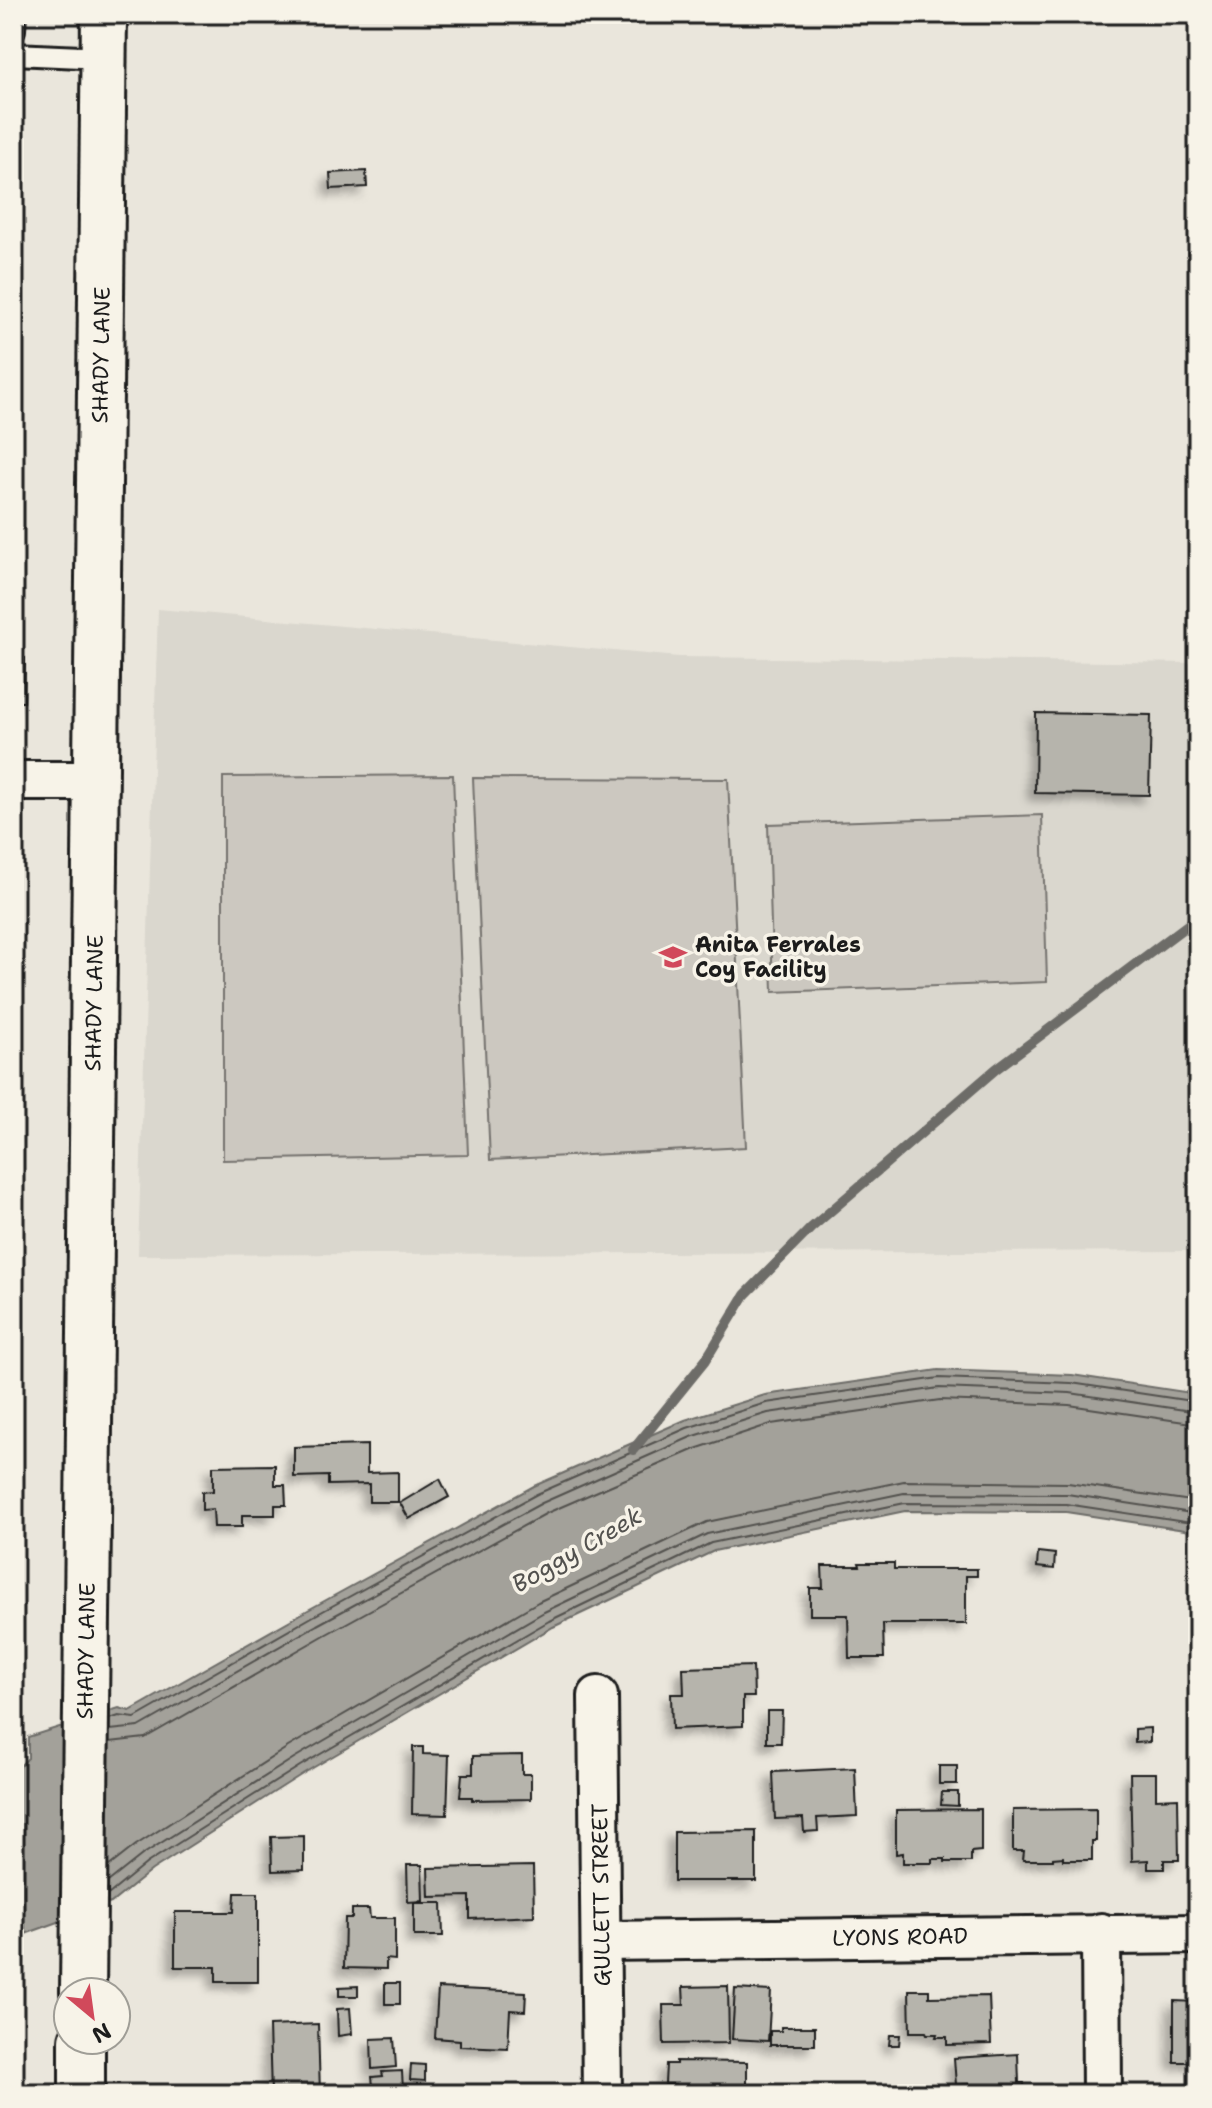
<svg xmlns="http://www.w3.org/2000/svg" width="1212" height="2108" viewBox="0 0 1212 2108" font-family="'Shantell Sans',sans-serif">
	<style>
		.built { fill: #dad7ce }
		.green { fill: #ccc8c0; stroke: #74726e; stroke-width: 2 }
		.water { fill: #a3a19a; stroke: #6d6c68; stroke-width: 2 }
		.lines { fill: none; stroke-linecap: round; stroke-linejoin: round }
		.shore { stroke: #52514e; stroke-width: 2 }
		.stream { stroke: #6d6c68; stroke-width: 10 }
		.building { fill: #b6b4ac; stroke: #1c1c1c; stroke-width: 2; filter: url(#shadow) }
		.lane-casing { stroke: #1c1c1c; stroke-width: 26 }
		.street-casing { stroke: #1c1c1c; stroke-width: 44 }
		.secondary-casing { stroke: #1c1c1c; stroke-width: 50 }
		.lane { stroke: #f7f3e8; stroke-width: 20 }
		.street { stroke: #f7f3e8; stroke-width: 38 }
		.secondary { stroke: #f7f3e8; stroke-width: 44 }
		.labels { text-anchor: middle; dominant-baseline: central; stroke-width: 7; stroke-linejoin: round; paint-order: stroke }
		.street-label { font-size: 22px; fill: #1c1c1c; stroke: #f7f3e8 }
		.poi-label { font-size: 22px; font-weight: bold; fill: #1c1c1c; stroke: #f7f3e8; text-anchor: start }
		.water-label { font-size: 24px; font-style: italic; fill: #52514e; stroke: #f7f3e8 }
	</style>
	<defs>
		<filter id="shadow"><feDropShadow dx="-7" dy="7" stdDeviation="4" flood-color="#0004"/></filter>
	</defs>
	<rect width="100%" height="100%" fill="#eae6dc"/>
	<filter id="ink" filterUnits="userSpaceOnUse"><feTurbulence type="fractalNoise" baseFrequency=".0125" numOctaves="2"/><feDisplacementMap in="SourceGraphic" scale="16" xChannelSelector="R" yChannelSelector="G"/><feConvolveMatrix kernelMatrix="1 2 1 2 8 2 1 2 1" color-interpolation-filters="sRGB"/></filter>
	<g filter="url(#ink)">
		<!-- built -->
		<path class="built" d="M158 609 679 657 1198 663V1251L138 1255Z"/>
		<!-- green -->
		<g class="green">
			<path d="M453 775 468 1155 223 1160V777Z"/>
			<path d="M473 778 728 779 746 1147 490 1160Z"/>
			<path d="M1042 815 1047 982 773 992 768 824Z"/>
		</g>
		<!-- water -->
		<path class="water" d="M938 1370 1072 1375 1198 1394V1532L1066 1512 905 1511 714 1551 553 1627 304 1773 152 1870 111 1903 14 1938V1772L28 1758V1737L119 1708 130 1711 308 1610 534 1486 685 1420 765 1395Z"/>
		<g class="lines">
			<!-- shore -->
			<g class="shore">
				<path d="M110 1719 119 1716 135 1718 312 1617 537 1494 687 1428 766 1403 939 1378 1071 1383 1198 1402"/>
				<path d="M110 1730 139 1727 317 1625 542 1503 691 1437 768 1413 939 1388 1070 1393 1198 1412"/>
				<path d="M110 1742 145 1738 323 1636 547 1513 695 1449 771 1424 940 1400 1069 1405 1198 1424"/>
				<path d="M108 1867 136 1845 288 1747 538 1602 707 1522 904 1481 1068 1483 1198 1502"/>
				<path d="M108 1882 142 1855 294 1758 544 1612 707 1534 904 1493 1067 1494 1198 1514"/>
				<path d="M108 1895 147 1863 300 1766 549 1621 711 1543 905 1503 1066 1504 1198 1524"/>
			</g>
			<!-- stream -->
			<path class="stream" d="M633 1450 705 1361 745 1295 811 1228 996 1069 1198 917"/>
		</g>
		<!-- building -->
		<g class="building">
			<path d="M366 171 367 187 331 189 330 173Z"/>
			<path d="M14 657 25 658 24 702H14Z"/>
			<path d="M1036 713 1151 715 1149 795 1035 793Z"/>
			<path d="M367 1445V1473L398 1472V1502H369V1484L328 1485V1476L294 1477V1447Z"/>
			<path d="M275 1465V1485H285L286 1505H275V1515H242V1527H214L213 1509 202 1510V1492L213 1491V1466Z"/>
			<path d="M440 1479 449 1497 409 1519 400 1503Z"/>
			<path d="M1038 1552 1055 1554 1054 1569 1037 1567Z"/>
			<path d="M859 1563H894V1569H977V1576H966V1624H883L884 1658H849L848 1615H810V1588H823L822 1566H860Z"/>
			<path d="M753 1666 754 1697H743V1726L672 1729 671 1694H684L683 1668Z"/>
			<path d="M767 1711H782L781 1743H767Z"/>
			<path d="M1150 1728V1742L1135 1743V1729Z"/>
			<path d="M413 1747H423V1754L449 1755 447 1815 412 1814Z"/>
			<path d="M522 1755V1774H531V1799L472 1800V1797H460L462 1774H473V1756Z"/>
			<rect x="939" y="1766" width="18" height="18"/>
			<path d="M855 1768 857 1816 817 1818 818 1831 804 1832 803 1818 775 1819 773 1772Z"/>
			<path d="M1130 1773H1156V1799L1178 1798 1179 1860H1164V1869H1148V1860L1132 1861Z"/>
			<path d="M942 1792H958V1806L941 1805Z"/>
			<path d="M981 1809V1851L971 1852V1862H945V1859H932V1863H903V1853L896 1854V1810Z"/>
			<path d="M1096 1809V1841H1092V1860H1063V1857L1053 1858V1860H1023L1024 1851H1013V1810Z"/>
			<path d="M756 1831V1881H674V1832Z"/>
			<path d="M304 1836V1870L272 1871 271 1837Z"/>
			<path d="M407 1865H422L423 1901 408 1902Z"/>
			<path d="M533 1866 534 1916 470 1919V1896L429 1897 428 1868Z"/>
			<path d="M235 1893H258V1982H216V1967H175V1912H234Z"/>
			<path d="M414 1903H442L443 1936H414Z"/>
			<path d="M352 1909H369L370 1918H395V1960L386 1959V1969L344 1968 345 1918H352Z"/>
			<rect x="385" y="1983" width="15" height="21"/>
			<path d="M358 1986V1996H339V1987Z"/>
			<path d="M728 1986 729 2043 664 2044 663 2005H684L683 1987Z"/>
			<path d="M438 1988 526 1992 525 2011 510 2010 508 2048 460 2046V2040L435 2038Z"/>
			<path d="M735 1989 771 1991 768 2041 732 2039Z"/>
			<path d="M909 1990H929V1997L989 1996 991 2044 947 2045V2037H936L937 2034H927L926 2032H910Z"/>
			<path d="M1174 2001 1198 2002V2062H1174Z"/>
			<path d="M350 2008 352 2034 338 2036 337 2009Z"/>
			<path d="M318 2024 320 2094H271L269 2026Z"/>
			<path d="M781 2027H815V2045H770V2031H781Z"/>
			<path d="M890 2035H900L899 2045H889Z"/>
			<path d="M394 2038 396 2067 372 2069 371 2039Z"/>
			<path d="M1018 2054 1019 2083H1024L1025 2094H969L968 2084 956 2085 954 2058Z"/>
			<path d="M676 2061 747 2062V2092L675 2094V2084H665L666 2064H676Z"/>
			<path d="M411 2064 425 2065V2081L410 2080Z"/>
			<path d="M402 2071 403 2090 384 2091V2085L373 2086 372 2077 383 2076 382 2072Z"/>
		</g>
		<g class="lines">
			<!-- lane casing -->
			<g class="lane-casing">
				<g id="lane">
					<path d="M14 30 15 14"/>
					<path d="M14 54 104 58"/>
				</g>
			</g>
			<!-- street casing -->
			<g class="street-casing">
				<g id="street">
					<path d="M14 781H96"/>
					<path d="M598 1696 602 2094"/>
					<path d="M1101 1933 1102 2094"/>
					<path d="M601 1941 1198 1934"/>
				</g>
			</g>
			<!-- secondary casing -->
			<g class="secondary-casing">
				<g id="secondary">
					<path d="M83 1992 104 14"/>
					<path d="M82 2094V2040"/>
				</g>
			</g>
			<!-- lane -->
			<use href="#lane" class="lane"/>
			<!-- street -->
			<use href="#street" class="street"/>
			<!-- secondary -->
			<use href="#secondary" class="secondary"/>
		</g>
	</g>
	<!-- icons -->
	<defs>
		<g id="school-bare" transform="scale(2.16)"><path d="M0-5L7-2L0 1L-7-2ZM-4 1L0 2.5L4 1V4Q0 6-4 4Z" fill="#d1495b" stroke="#f7f3e8" stroke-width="2.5" paint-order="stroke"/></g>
	</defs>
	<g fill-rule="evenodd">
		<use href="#school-bare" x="673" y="957"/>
	</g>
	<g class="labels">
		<!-- street labels -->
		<g class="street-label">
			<text transform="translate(101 355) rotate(-89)">SHADY LANE</text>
			<text transform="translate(94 1003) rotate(-89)">SHADY LANE</text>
			<text transform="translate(86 1651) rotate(-89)">SHADY LANE</text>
			<text transform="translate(601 1895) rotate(-91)">GULLETT STREET</text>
			<text transform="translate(900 1937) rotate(-1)">LYONS ROAD</text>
		</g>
		<!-- poi labels -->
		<g class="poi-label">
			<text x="695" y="944">Anita Ferrales<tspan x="695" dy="25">Coy Facility</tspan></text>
		</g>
		<!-- water labels -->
		<g class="water-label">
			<text transform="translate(577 1550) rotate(-30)">Boggy Creek</text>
		</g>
	</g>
	<!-- margin -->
	<rect width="1212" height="2108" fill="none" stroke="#f7f3e8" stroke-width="48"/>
	<rect x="24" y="24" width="1164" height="2060" fill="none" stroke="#1c1c1c" stroke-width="3" filter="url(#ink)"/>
	<!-- north arrow -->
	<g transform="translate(92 2016) rotate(151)"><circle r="38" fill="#f7f3e8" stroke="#9f9d96" stroke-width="2"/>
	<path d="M0-6L14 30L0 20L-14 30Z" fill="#d1495b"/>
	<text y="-12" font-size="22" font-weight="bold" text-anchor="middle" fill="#1c1c1c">N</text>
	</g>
</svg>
